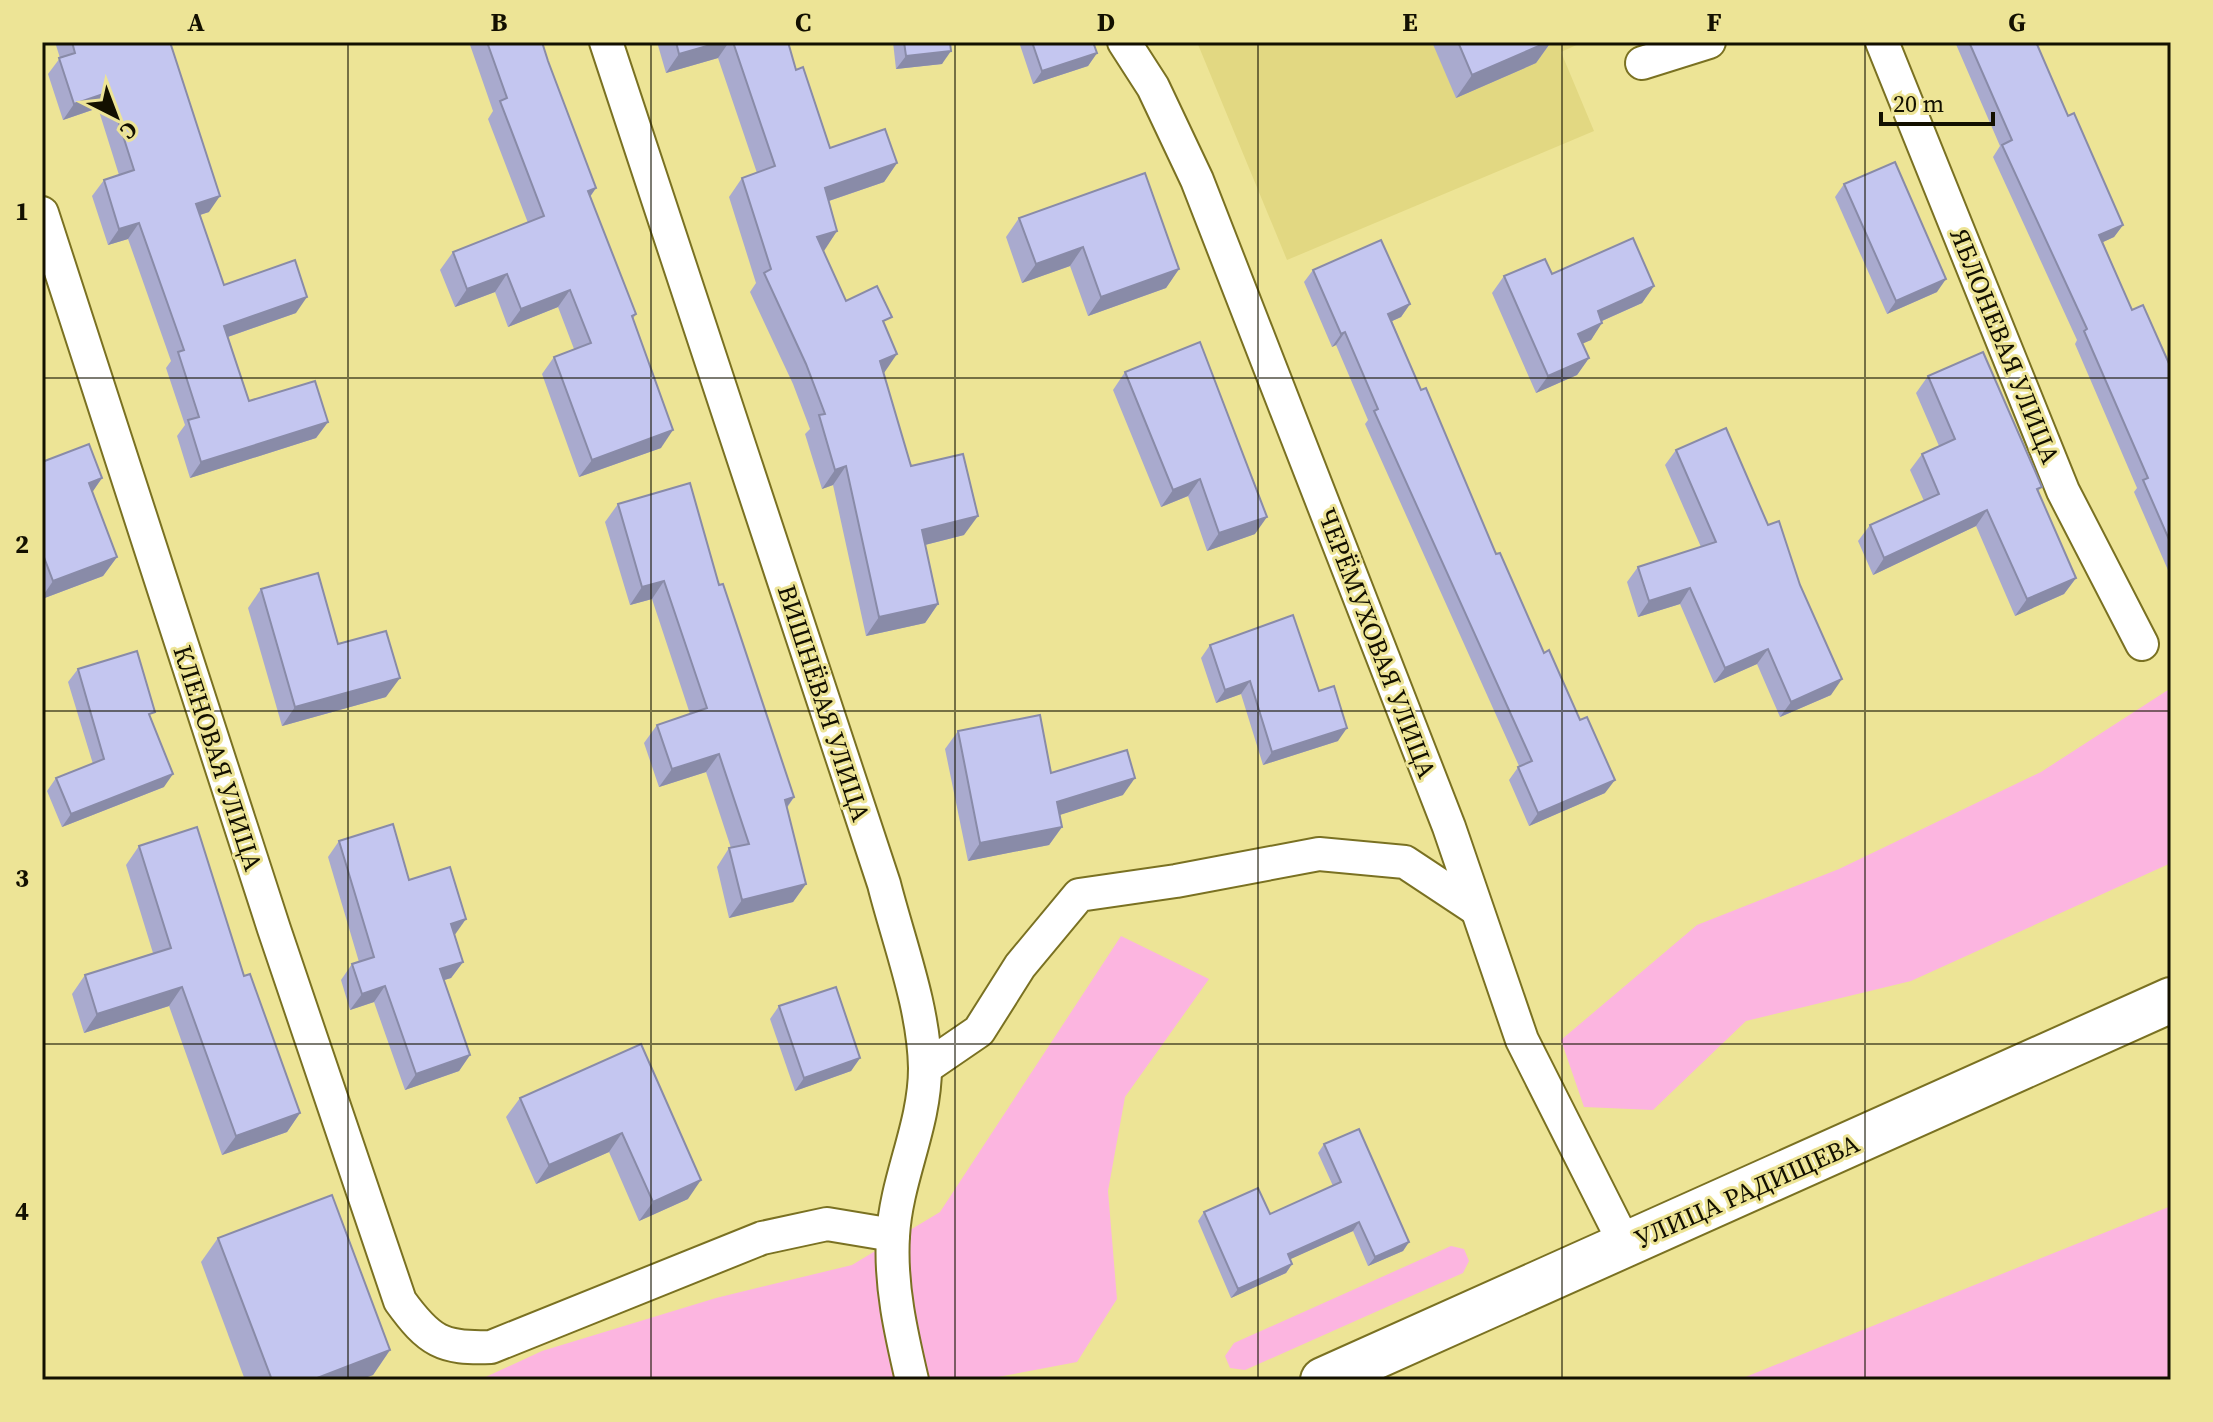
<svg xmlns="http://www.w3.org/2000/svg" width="2213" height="1422" viewBox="0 0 2213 1422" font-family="'Source Serif 4',serif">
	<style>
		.built { fill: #e2d882 }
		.green { fill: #fcb5e0 }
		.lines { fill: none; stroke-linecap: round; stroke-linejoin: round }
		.street-casing { stroke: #7a7122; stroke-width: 36 }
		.secondary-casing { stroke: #7a7122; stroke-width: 48 }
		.street { stroke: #fff; stroke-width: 32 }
		.secondary { stroke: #fff; stroke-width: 44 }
		.wall { fill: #a9aace }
		.shaded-wall { fill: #898ba8 }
		.building { fill: #c4c6f0; stroke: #898ba8; stroke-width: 2 }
		.grid { fill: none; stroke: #131000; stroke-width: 2; stroke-opacity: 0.55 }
		.labels { text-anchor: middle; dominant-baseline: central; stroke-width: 6; stroke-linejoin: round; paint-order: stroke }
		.street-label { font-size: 26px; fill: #131000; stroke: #ede496 }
		.neatline { fill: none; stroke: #131000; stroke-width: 3 }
		.grid-label { font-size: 26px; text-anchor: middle; font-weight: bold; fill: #131000 }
	</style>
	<rect width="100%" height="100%" fill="#ede496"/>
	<!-- built -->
	<path class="built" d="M1197 42H1583L1561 52 1594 131 1287 260Z"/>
	<!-- green -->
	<g class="green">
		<path d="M2171 688V863L1911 981 1746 1021 1653 1110 1584 1107 1561 1040 1697 925 1839 869 2041 772Z"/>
		<path d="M1121 936 1209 979 1125 1097 1108 1191 1117 1299 1077 1362 982 1380H479L542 1351 716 1298 852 1265 940 1212Z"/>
		<path d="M2171 1206V1379L1738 1380Z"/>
		<path d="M1451 1246 1464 1249 1469 1261 1463 1273 1245 1370 1230 1368 1225 1356 1234 1343Z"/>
	</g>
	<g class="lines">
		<!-- street casing -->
		<g class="street-casing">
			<g id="street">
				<path d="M606 42 884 884C899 943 924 1007 925 1068 925 1126 896 1179 893 1236 890 1285 901 1333 912 1380"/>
				<path d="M1124 42 1153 87 1197 180 1449 827 1522 1040 1626 1246"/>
				<path d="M1882 42 2063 491 2142 644"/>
				<path d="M1642 63 1709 42"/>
				<path d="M42 213 274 929 400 1301C429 1341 442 1349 491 1347L762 1238 827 1224 893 1235"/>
				<path d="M925 1068 979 1031 1020 966 1079 895 1176 881 1319 854 1405 862 1476 909"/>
			</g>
		</g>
		<!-- secondary casing -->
		<g class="secondary-casing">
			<path id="secondary" d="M1323 1380 2171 1000"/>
		</g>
		<!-- street -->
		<use href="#street" class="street"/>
		<!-- secondary -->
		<use href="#secondary" class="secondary"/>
	</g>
	<!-- wall -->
	<g class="wall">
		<path d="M55 42H170L209 212 200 215 224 285 296 313 228 337 249 401 328 422 316 438 190 478 177 436 185 425 166 368 171 361 128 239 108 245 92 196 104 180 119 175 98 108 63 120 48 74 60 58Z"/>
		<path d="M469 42H542L548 61 596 188 590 197 636 314 633 319 661 448 579 477 542 374 554 357 574 349 558 307 508 327 495 292 455 307 440 270 453 252 528 223 488 119 493 111Z"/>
		<path d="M657 42H788L796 70 830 148 897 163 884 182 829 201 837 231 823 251 846 301 886 326 883 373 911 466 964 535 925 545 938 604 925 623 866 636 833 485 822 489 805 434 810 429 793 384 750 292 756 283 729 197 742 178 757 173 718 58 666 73Z"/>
		<path d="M893 42H950L942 64 896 69Z"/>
		<path d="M1019 42H1093L1097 53 1088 66 1033 84Z"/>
		<path d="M1432 42H1551L1536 63 1456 98Z"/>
		<path d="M1955 42H2036L2068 116 2123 225 2114 237 2103 242 2132 310 2171 368V577L2134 492 2137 488 2075 344 2077 340 1993 157 2000 146Z"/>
		<path d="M1844 184 1937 292 1887 314 1835 197Z"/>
		<path d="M1019 218 1179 269 1166 288 1088 316 1070 266 1022 283 1006 237Z"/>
		<path d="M1313 270 1410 304 1401 317 1392 321 1421 390 1605 793 1529 826 1509 780 1519 766 1365 424 1368 420 1336 345 1332 347 1304 282Z"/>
		<path d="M1552 274 1654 286 1642 303 1602 321 1591 340 1582 343 1589 358 1577 375 1536 393 1492 293 1504 276Z"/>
		<path d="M1125 372 1255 534 1207 551 1188 496 1161 507 1113 390Z"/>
		<path d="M1928 376 2042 487 2038 491 2076 578 2064 594 2015 616 1976 526 1873 575 1858 541 1870 525 1924 501 1910 470 1922 454 1939 446 1916 393Z"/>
		<path d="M1676 450 1831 695 1780 717 1757 664 1714 683 1680 604 1638 617 1627 582 1638 567 1701 547 1665 465Z"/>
		<path d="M42 462 102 478 92 492 117 557 103 576 42 599Z"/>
		<path d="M618 504 719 585 794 797 787 808 806 884 793 902 729 918 717 867 729 848H731L706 772 659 787 644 743 657 725 690 714 652 599 630 605 605 522Z"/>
		<path d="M261 589 338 644 386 697 282 726 248 608Z"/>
		<path d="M1210 645 1338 741 1263 765 1241 694 1216 703 1201 658Z"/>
		<path d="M78 669 151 719 164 787 62 827 47 791 56 778 93 764 68 682Z"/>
		<path d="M958 731 1051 773 1123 795 1059 815 1062 827 1049 845 968 861 945 749Z"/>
		<path d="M339 841 409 880 455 935 463 962 451 978 444 980 470 1055 459 1071 405 1090 374 1002 350 1010 341 980 352 964 359 962 328 857Z"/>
		<path d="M139 846 244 976 300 1113 287 1132 222 1155 169 1006 84 1033 72 994 85 975 153 953 126 865Z"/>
		<path d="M779 1006 860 1058 851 1071 795 1091 770 1019Z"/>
		<path d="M641 1044 688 1199 639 1221 609 1152 536 1184 506 1117 520 1098Z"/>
		<path d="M1324 1144 1409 1242 1403 1251 1368 1266 1353 1231 1290 1259 1292 1264 1286 1273 1231 1298 1198 1221 1204 1212 1270 1214 1333 1186 1318 1153Z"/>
		<path d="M218 1238 390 1350 373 1375 359 1380H245L201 1262Z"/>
	</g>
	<!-- shaded-wall -->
	<g class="shaded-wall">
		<path d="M721 42H729L718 58 666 73 679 54Z"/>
		<path d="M1548 42H1551L1536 63 1456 98 1472 75Z"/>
		<path d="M951 51 942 64 896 69 906 56Z"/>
		<path d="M1097 53 1088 66 1033 84 1042 71Z"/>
		<path d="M109 92 98 108 63 120 74 104Z"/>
		<path d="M897 163 884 182 811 207 825 188Z"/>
		<path d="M596 188 584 205 588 191Z"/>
		<path d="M220 196 209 212 184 220 196 204Z"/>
		<path d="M139 223 128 239 108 245 119 229Z"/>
		<path d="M2123 225 2114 237 2090 248 2099 235Z"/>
		<path d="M837 231 824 251 803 256 817 237Z"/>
		<path d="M1083 247 1070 266 1022 283 1036 264Z"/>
		<path d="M1179 269 1166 288 1088 316 1101 297Z"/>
		<path d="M507 274 495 292 455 307 467 289Z"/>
		<path d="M1946 279 1937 292 1887 314 1896 301Z"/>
		<path d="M1654 286 1642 303 1586 328 1598 311Z"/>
		<path d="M570 290 558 307 508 327 521 309Z"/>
		<path d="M307 297 296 313 213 342 224 326Z"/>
		<path d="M1410 304 1401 317 1379 327 1388 314Z"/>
		<path d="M1602 323 1591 340 1566 351 1578 334Z"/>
		<path d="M1345 332 1336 345 1332 347 1341 334Z"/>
		<path d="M897 354 884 373 880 361Z"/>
		<path d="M1589 358 1577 375 1536 393 1548 376Z"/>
		<path d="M328 422 316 438 190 478 201 462Z"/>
		<path d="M673 430 661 448 579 477 592 460Z"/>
		<path d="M846 466 833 485 822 489 835 470Z"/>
		<path d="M102 478 89 497V483Z"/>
		<path d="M1200 479 1188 496 1161 507 1173 490Z"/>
		<path d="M1987 510 1976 526 1873 575 1884 558Z"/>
		<path d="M978 516 964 535 909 549 922 530Z"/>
		<path d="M1267 517 1255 534 1207 551 1219 533Z"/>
		<path d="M117 557 103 576 42 599V597L53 581Z"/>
		<path d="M2076 578 2064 594 2015 616 2027 599Z"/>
		<path d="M664 581 652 599 630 605 642 587Z"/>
		<path d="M1690 588 1680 604 1638 617 1649 601Z"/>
		<path d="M938 604 925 623 866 636 879 617Z"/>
		<path d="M1768 649 1757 664 1714 683 1725 668Z"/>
		<path d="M400 678 386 697 282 726 295 707Z"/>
		<path d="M1842 679 1831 695 1780 717 1791 702Z"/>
		<path d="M1250 681 1241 694 1216 703 1225 690Z"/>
		<path d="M1347 728 1338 741 1263 765 1272 752Z"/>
		<path d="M719 754 706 772 659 787 672 769Z"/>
		<path d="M173 774 164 787 62 827 71 814Z"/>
		<path d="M1135 778 1123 795 1044 820 1057 802Z"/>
		<path d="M1615 780 1605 793 1529 826 1538 813Z"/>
		<path d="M794 797 781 815 785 800Z"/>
		<path d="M1062 827 1049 845 968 861 980 843Z"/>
		<path d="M806 884 793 902 729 918 742 900Z"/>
		<path d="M466 919 454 936 451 924Z"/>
		<path d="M463 962 451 978 428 985 440 969Z"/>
		<path d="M385 986 374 1002 350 1010 362 994Z"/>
		<path d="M182 987 169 1006 84 1033 97 1014Z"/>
		<path d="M470 1055 459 1071 405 1090 416 1074Z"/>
		<path d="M860 1058 851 1071 795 1091 804 1078Z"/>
		<path d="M300 1113 287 1132 222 1155 236 1136Z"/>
		<path d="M622 1133 609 1152 536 1184 549 1165Z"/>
		<path d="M701 1180 688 1199 639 1221 653 1202Z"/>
		<path d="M1359 1222 1353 1231 1282 1263 1288 1254Z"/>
		<path d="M1409 1242 1403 1251 1368 1266 1375 1257Z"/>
		<path d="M1292 1264 1286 1273 1231 1298 1238 1289Z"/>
		<path d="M390 1350 373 1375 359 1380H312Z"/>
	</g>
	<!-- building -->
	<g class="building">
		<path d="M72 42H170L220 196 196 204 224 285 295 260 307 297 224 326 249 401 315 381 328 422 201 462 188 420 199 417 178 352 184 350 139 223 119 229 104 180 134 170 109 92 74 104 59 58 75 53Z"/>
		<path d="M487 42H542L548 61 596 188 588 191 636 314 632 316 673 430 592 460 554 357 591 343 570 290 521 309 507 274 467 289 453 252 544 216 500 101 507 98Z"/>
		<path d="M676 42H721L679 54Z"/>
		<path d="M733 42H788L796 70 803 67 830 148 885 129 897 163 825 188 837 231 817 237 846 301 877 286 892 317 883 321 897 354 880 361 911 466 963 454 978 516 922 530 938 604 879 617 846 466 835 470 819 415 825 414 806 364 764 273 771 269 742 178 775 166Z"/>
		<path d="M904 42H950L951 51 906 56Z"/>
		<path d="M1032 42H1093L1097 53 1042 71Z"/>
		<path d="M1458 42H1548L1472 75Z"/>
		<path d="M1969 42H2036L2068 116 2074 113 2123 225 2099 235 2132 310 2143 305 2171 368V544L2143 480 2148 478 2084 331 2087 329 2002 145 2012 140Z"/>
		<path d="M1895 162 1946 279 1896 301 1844 184Z"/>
		<path d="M1145 173 1179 269 1101 297 1083 247 1036 264 1019 218Z"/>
		<path d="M1633 238 1654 286 1598 311 1602 323 1578 334 1589 358 1548 376 1504 276 1545 259 1552 274Z"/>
		<path d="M1381 240 1410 304 1388 314 1421 390 1426 388 1496 554 1500 553 1544 653 1549 650 1580 720 1587 717 1615 780 1538 813 1518 767 1532 761 1374 411 1378 409 1345 332 1341 334 1313 270Z"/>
		<path d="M1200 342 1267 517 1219 533 1200 479 1173 490 1125 372Z"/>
		<path d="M1983 352 2042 487 2037 489 2076 578 2027 599 1987 510 1884 558 1870 525 1939 494 1922 454 1955 439 1928 376Z"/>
		<path d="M1726 428 1768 525 1779 521 1800 585 1842 679 1791 702 1768 649 1725 668 1690 588 1649 601 1638 567 1716 542 1676 450Z"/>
		<path d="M89 444 102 478 89 483 117 557 53 581 42 552V462Z"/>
		<path d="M690 483 719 585 723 584 794 797 785 800 806 884 742 900 729 848 749 844 719 754 672 769 657 725 707 708 664 581 642 587 618 504Z"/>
		<path d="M318 573 338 644 386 631 400 678 295 707 261 589Z"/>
		<path d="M1293 615 1319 691 1334 686 1347 728 1272 752 1250 681 1225 690 1210 645Z"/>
		<path d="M137 651 155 712 149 714 173 774 71 814 56 778 104 759 78 669Z"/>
		<path d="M1040 715 1051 773 1127 750 1135 778 1057 802 1062 827 980 843 958 731Z"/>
		<path d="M393 824 409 880 450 867 466 919 451 924 463 962 440 969 470 1055 416 1074 385 986 362 994 352 964 374 957 339 841Z"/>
		<path d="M197 827 244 976 250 974 300 1113 236 1136 182 987 97 1014 85 975 171 948 139 846Z"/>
		<path d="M836 987 860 1058 804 1078 779 1006Z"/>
		<path d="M641 1044 701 1180 653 1202 622 1133 549 1165 520 1098Z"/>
		<path d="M1359 1129 1409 1242 1375 1257 1359 1222 1288 1254 1292 1264 1238 1289 1204 1212 1258 1188 1270 1214 1341 1182 1324 1144Z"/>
		<path d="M332 1195 390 1350 312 1380H272L218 1238Z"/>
	</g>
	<!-- grid -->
	<path class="grid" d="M348 42V1380M651 42V1380M955 42V1380M1258 42V1380M1562 42V1380M1865 42V1380M42 378H2171M42 711H2171M42 1044H2171"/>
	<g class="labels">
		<!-- street labels -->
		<g class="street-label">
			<text transform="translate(2005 346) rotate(68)">ЯБЛОНЕВАЯ УЛИЦА</text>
			<text transform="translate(1377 643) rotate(69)">ЧЕРЁМУХОВАЯ УЛИЦА</text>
			<text transform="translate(824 703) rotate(72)">ВИШНЁВАЯ УЛИЦА</text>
			<text transform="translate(218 758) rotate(72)">КЛЕНОВАЯ УЛИЦА</text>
			<text transform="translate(1747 1191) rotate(-24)">УЛИЦА РАДИЩЕВА</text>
		</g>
	</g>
	<!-- border -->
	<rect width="2213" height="1422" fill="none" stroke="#ede496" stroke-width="88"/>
	<!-- north arrow -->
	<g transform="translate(116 116) rotate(138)" stroke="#ede496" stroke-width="6" paint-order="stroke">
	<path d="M0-6L14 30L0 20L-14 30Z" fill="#131000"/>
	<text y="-12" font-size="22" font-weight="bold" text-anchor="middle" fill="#131000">С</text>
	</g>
	<!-- scale -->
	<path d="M1881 112v12h112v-12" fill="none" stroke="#131000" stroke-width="4"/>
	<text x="1893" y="112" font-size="24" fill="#131000" stroke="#ede496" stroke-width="6" paint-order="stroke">20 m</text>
	<rect x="44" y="44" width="2125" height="1334" class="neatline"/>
	<g class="grid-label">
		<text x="196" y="31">A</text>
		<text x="499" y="31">B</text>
		<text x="803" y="31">C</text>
		<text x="1106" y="31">D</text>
		<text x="1410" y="31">E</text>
		<text x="1714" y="31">F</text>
		<text x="2017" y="31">G</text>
		<text x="22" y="220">1</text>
		<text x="22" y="553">2</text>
		<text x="22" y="887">3</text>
		<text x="22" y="1220">4</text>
	</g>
</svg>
